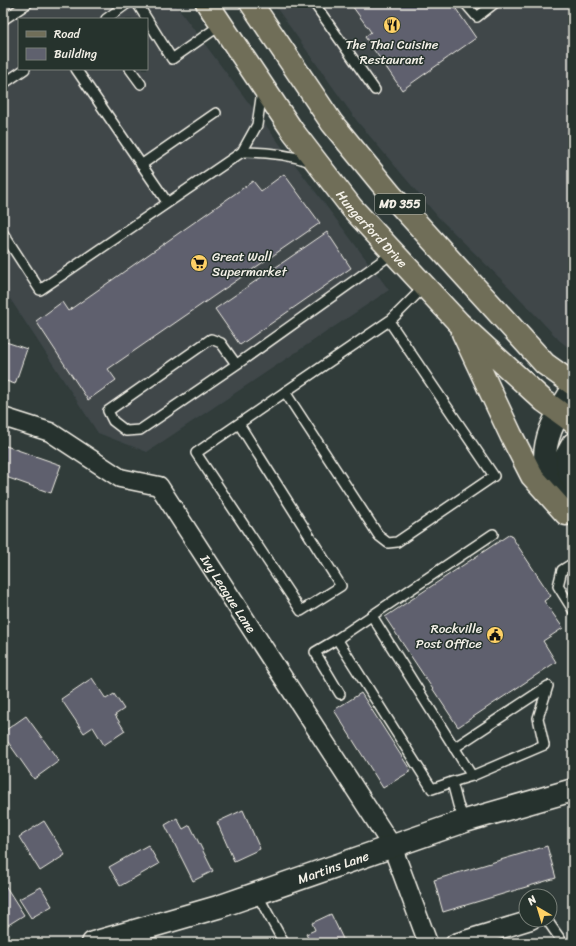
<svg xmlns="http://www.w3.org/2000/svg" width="576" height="946" viewBox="0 0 576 946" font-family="Sriracha,sans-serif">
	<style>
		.built { fill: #3f474a; fill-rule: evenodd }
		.building { fill: #5f616e; stroke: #f4f1e8 }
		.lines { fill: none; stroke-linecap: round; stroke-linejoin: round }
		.service-casing { stroke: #f4f1e8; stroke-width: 12 }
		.minor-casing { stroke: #f4f1e8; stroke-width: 21 }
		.tertiary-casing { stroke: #f4f1e8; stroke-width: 25 }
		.primary-casing { stroke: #f4f1e8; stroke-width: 25 }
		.service { stroke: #26332d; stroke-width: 9 }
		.minor { stroke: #26332d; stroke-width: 18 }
		.tertiary { stroke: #26332d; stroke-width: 22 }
		.primary { stroke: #706e59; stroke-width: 22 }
		.labels { text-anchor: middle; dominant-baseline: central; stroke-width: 3; stroke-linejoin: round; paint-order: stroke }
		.shield { fill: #26332d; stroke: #b6b8b0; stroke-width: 1 }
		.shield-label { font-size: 12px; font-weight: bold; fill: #f4f1e8 }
		.poi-label { font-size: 13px; fill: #f4f1e8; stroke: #26332d }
		.street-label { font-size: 13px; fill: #f4f1e8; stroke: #26332d }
	</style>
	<rect width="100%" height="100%" fill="#313c3a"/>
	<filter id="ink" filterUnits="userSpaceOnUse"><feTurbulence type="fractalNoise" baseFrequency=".025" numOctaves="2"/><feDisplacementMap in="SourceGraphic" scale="8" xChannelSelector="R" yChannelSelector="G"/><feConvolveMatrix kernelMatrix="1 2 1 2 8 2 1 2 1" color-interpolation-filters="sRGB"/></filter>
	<g filter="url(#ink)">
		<!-- built -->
		<g class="built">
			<path d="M3 3H174L389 290 147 452 98 433 3 288ZM19 19H147V69H19Z"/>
			<path d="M273 3H573V351L559 340 510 288 439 218 357 121Z"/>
		</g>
		<!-- building -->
		<g class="building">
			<path d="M350 3H452L476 38 402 90 365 37 371 32Z"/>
			<path d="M284 174 320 223 108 369 116 380 88 400 36 321 62 302 68 311 253 181 261 191Z"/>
			<path d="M327 232 351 268 240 345 215 309Z"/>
			<path d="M3 341 27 349 15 384 3 380Z"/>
			<path d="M3 445 61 465 51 493 3 476Z"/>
			<path d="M510 534 551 596 544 601 563 628 543 641 556 662 458 727 385 617Z"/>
			<path d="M92 678 106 699 114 694 124 709 115 715 125 731 104 745 93 727 84 733 61 699Z"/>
			<path d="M361 693 411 771 383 788 334 710Z"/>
			<path d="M26 716 59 761 34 779 3 735V732Z"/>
			<path d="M243 810 260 849 234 861 217 822Z"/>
			<path d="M177 818 183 829 190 825 213 871 193 881 165 825Z"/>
			<path d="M44 821 65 855 40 871 19 837Z"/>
			<path d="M148 845 159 864 120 886 109 867Z"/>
			<path d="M547 846 556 878 443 912 434 880Z"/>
			<path d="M3 882 24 915 5 927 3 924Z"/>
			<path d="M41 887 52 906 31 918 19 899Z"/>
			<path d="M331 914 345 943H310L306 934 315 930 312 923Z"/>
		</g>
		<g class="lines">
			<!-- service casing -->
			<g class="service-casing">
				<g id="service">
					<path d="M137 3 172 59 222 24"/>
					<path d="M314 3 375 90"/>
					<path d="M465 3 477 17 495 3"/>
					<path d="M106 19 128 3"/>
					<path d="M3 20 28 3"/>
					<path d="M76 69 167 202"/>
					<path d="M130 69 141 84"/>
					<path d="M3 84 25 69"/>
					<path d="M242 152C267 152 288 154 311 162"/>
					<path d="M141 165 216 113"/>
					<path d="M3 233 40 290 242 152 257 125 262 91"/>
					<path d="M389 321 494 476 397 542 388 543 379 536 285 392 389 321 392 319 425 286"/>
					<path d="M236 364 221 343 211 339 108 411 113 421 126 431 140 430 240 362 393 253"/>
					<path d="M239 424 341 586 301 611 196 453 285 392"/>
					<path d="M573 563 562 570 558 586 573 610"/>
					<path d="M372 616 472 776 452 782"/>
					<path d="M337 639 315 652 340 694"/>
					<path d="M454 748 548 686 538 718 544 745 472 776"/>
					<path d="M465 821 458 805 452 782 432 789 337 639 493 534"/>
					<path d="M257 894 284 943"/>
					<path d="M547 920 563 943"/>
				</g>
			</g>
			<!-- minor casing -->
			<g class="minor-casing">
				<g id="minor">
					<path id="s1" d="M3 417 50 432 120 478 159 486 392 846 428 943"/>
					<path d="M455 943 531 920"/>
				</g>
			</g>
			<!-- tertiary casing -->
			<g class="tertiary-casing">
				<g id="tertiary">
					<path d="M573 444 563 462 573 498"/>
					<path d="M560 503C556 495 549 485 547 475 539 443 556 415 573 389"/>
					<path id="s2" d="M93 943 218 907 465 821 573 790"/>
				</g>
			</g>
			<!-- primary casing -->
			<g class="primary-casing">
				<g id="primary">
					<path id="s3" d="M207 3 292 130 352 208 459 323 544 401 573 422"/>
					<path d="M251 3 332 123 391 195 545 364 573 384"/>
					<path d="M463 333 511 435 532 476 566 514"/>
				</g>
			</g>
			<!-- service -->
			<use href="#service" class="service"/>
			<!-- minor -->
			<use href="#minor" class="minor"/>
			<!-- tertiary -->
			<use href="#tertiary" class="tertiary"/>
			<!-- primary -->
			<use href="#primary" class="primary"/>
		</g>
	</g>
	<!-- icons -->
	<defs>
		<g id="restaurant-disc" transform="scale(0.9)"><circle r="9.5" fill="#ffd166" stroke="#26332d"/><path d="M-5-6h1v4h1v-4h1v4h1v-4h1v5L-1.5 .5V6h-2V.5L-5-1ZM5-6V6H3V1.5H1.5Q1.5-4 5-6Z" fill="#111"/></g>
		<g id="supermarket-disc" transform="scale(0.9)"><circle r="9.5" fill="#ffd166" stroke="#26332d"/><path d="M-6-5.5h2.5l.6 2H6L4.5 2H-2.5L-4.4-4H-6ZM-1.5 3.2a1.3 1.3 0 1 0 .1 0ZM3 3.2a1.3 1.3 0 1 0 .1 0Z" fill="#111"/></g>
		<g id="civic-disc" transform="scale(0.9)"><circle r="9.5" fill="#ffd166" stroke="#26332d"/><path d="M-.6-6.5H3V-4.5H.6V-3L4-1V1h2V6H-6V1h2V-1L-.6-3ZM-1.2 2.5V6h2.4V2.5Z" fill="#111"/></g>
	</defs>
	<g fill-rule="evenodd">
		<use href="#restaurant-disc" x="392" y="25"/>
		<use href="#supermarket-disc" x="199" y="263"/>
		<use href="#civic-disc" x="495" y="635"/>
	</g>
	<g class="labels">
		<!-- shield labels -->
		<rect class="shield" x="375" y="194" width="50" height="20" rx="3"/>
		<g class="shield-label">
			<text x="400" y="204">MD 355</text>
		</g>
		<!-- poi labels -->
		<g class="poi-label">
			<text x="392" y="44">The Thai Cuisine<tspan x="392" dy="15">Restaurant</tspan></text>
			<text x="212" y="256" text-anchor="start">Great Wall<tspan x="212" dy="15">Supermarket</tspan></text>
			<text x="482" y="628" text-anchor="end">Rockville<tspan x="482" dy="15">Post Office</tspan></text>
		</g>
		<!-- street labels -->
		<g class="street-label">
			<text stroke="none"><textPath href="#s3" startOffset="280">Hungerford Drive</textPath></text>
			<text stroke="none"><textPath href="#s1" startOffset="301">Ivy League Lane</textPath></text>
			<text stroke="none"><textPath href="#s2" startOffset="252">Martins Lane</textPath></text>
		</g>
	</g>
	<!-- margin -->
	<rect width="576" height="946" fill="none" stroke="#26332d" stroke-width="16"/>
	<rect x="8" y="8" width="560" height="930" fill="none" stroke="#f4f1e8" stroke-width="1.5" filter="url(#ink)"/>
	<!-- legend -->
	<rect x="18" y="18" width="130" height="52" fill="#26332d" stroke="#787f78"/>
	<rect x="26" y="31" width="20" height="6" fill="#706e59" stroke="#787f78"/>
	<text x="54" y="38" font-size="12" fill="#f4f1e8">Road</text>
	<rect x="26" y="48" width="20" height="12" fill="#5f616e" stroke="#787f78"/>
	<text x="54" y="58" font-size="12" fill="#f4f1e8">Building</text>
	<!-- north arrow -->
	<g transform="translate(538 908) rotate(322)"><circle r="19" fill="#26332d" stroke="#787f78"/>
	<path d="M0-3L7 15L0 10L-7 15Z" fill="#ffd166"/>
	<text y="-6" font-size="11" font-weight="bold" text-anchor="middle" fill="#f4f1e8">N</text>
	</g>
</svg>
